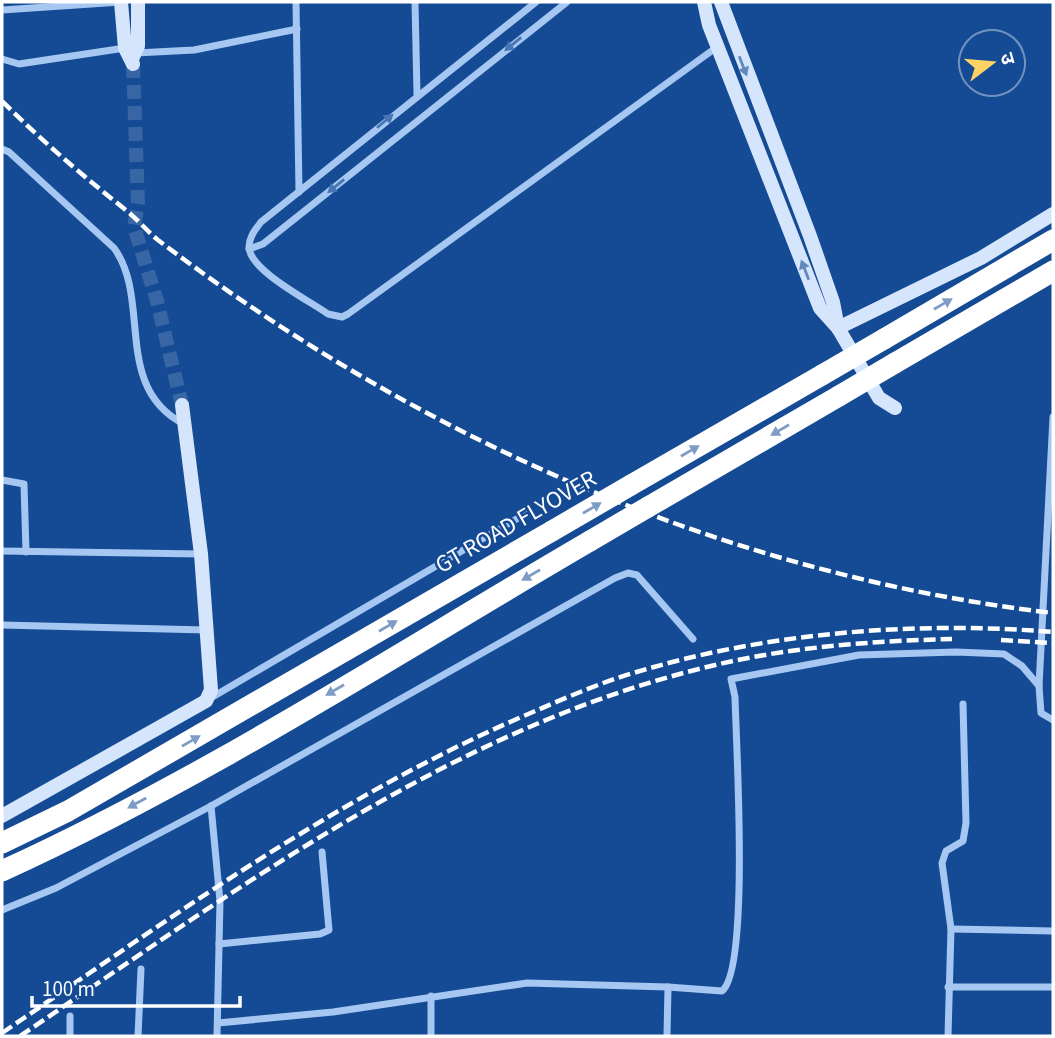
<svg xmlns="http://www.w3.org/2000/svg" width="1055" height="1038" viewBox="0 0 1055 1038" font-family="'Source Sans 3','Noto Sans Devanagari',sans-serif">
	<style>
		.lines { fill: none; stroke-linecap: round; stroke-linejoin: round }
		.secondary-tunnel { stroke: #3866a4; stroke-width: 14; stroke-dasharray: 14 7; stroke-linecap: butt }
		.street { stroke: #a5c7f1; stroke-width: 7 }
		.secondary { stroke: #d4e5fc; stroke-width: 14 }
		.highway { stroke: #fff; stroke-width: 21 }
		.rail { stroke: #fff; stroke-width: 4.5; stroke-dasharray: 12 5; stroke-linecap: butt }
		.highway-bridge { stroke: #fff; stroke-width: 21 }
		.oneway { fill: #4776b5 }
		.oneway2 { fill: #6189be }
		.oneway3 { fill: #7e9cc4 }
		.labels { text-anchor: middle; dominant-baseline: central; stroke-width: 5; stroke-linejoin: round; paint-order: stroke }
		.street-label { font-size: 24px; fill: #fff; stroke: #154b94 }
	</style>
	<rect width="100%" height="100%" fill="#154b94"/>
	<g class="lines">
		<!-- secondary-tunnel -->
		<path class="secondary-tunnel" d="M133 64 138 203 134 227 157 301 182 405"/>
		<!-- street -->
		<g class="street">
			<path d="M296 2 299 192"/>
			<path d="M415 2 417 94"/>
			<path d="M536 2 261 222C255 230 249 237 249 247 249 270 310 301 328 314L342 317 348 314 717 47"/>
			<path d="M2 10 121 2"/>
			<path d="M136 53 194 50 297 29"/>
			<path d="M2 59 19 64 125 48"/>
			<path d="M2 149 9 152 114 248C152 300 112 387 184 424"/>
			<path d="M249 249 263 244 567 2"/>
			<path d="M1053 417 1039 686 1041 713 1053 720"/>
			<path d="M2 480 24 484 26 552"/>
			<path d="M2 551 201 554"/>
			<path d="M2 625 206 630"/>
			<path d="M209 699 525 514"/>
			<path d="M211 806 220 901 217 1036"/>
			<path d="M2 910 56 888 211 806 615 578 628 573 637 575 693 639"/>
			<path d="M951 929 1053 931"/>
			<path d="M219 944 320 934 329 930 322 852"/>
			<path d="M948 987H1053"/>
			<path d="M431 996V1036"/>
			<path d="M218 1023 333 1012 527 983 668 987 722 991C750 969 736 742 735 697L731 679 859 655 956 652 1004 654 1022 666 1039 686"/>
			<path d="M70 1036V1016"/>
			<path d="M138 1036 141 969"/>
			<path d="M667 1036 668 987"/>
			<path d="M948 1036 951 929 942 863 946 851 963 841 966 823 963 704"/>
		</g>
		<!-- secondary -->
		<g class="secondary">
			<path d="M121 2 125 48 133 64"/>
			<path d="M704 2 709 25 820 308 838 328"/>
			<path d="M721 2 810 236 833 302 838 328"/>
			<path d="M132 59 138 46V2"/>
			<path d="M895 408 879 398 838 328 981 258 1053 214"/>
			<path d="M2 816 206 701 211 690 201 554 182 405"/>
		</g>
		<!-- highway -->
		<g class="highway">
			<path d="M884 339 1053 240"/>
			<path d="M895 363 1053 271"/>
			<path d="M631 485 822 375"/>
			<path d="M648 507 839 396"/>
			<path d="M2 843 68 811 552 531"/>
			<path d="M2 871C206 778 396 654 590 541"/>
		</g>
		<!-- rail -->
		<g class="rail">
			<path d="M2 101C43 142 82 175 127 211 138 220 147 231 158 240 418 438 727 575 1053 613"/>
			<path d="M1001 640 1053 643"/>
			<path d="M2 1033C171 918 337 796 526 715 563 699 601 682 640 671 771 632 917 621 1053 632"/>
			<path d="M20 1036C237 890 451 728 711 666 789 647 872 641 952 639"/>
		</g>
		<!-- highway-bridge -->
		<g class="highway-bridge">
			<path d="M822 375 884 339"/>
			<path d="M839 396 895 363"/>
			<path d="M552 531 631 485"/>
			<path d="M590 541 648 507"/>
		</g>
	</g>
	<!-- one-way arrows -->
	<defs><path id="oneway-solid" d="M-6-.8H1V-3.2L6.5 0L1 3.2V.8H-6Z" transform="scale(1.75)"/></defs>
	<g class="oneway">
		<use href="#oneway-solid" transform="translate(513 44) rotate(141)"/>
		<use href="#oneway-solid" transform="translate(385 121) rotate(-40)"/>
		<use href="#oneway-solid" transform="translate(336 186) rotate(141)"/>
	</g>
	<g class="oneway2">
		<use href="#oneway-solid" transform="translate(743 66) rotate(69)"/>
		<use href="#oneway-solid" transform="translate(805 270) rotate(-111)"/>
	</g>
	<g class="oneway3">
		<use href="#oneway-solid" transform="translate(943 304) rotate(-30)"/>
		<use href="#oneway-solid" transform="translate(780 430) rotate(150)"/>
		<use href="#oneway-solid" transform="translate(690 451) rotate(-30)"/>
		<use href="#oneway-solid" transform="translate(592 508) rotate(-30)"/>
		<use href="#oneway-solid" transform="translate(531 575) rotate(150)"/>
		<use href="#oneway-solid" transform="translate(388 626) rotate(-30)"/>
		<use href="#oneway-solid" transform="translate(335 690) rotate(150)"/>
		<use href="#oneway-solid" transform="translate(191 741) rotate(-30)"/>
		<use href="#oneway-solid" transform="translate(137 803) rotate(151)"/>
	</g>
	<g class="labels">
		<!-- street labels -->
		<g class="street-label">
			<text transform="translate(516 522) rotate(-30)">GT ROAD FLYOVER</text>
		</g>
	</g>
	<!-- border -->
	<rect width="1055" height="1038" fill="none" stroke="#ffffff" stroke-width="7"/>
	<!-- north arrow -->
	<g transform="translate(992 63) rotate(74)"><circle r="33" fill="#154b94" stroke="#7393bf" stroke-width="2"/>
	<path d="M0-5L12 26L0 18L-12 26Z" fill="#ffd465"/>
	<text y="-10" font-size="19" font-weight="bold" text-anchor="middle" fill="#ffffff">उ</text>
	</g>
	<!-- scale -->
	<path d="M32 996v10h208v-10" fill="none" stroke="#ffffff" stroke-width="3.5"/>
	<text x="42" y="996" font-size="21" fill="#ffffff" stroke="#154b94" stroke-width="5" paint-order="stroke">100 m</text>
</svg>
